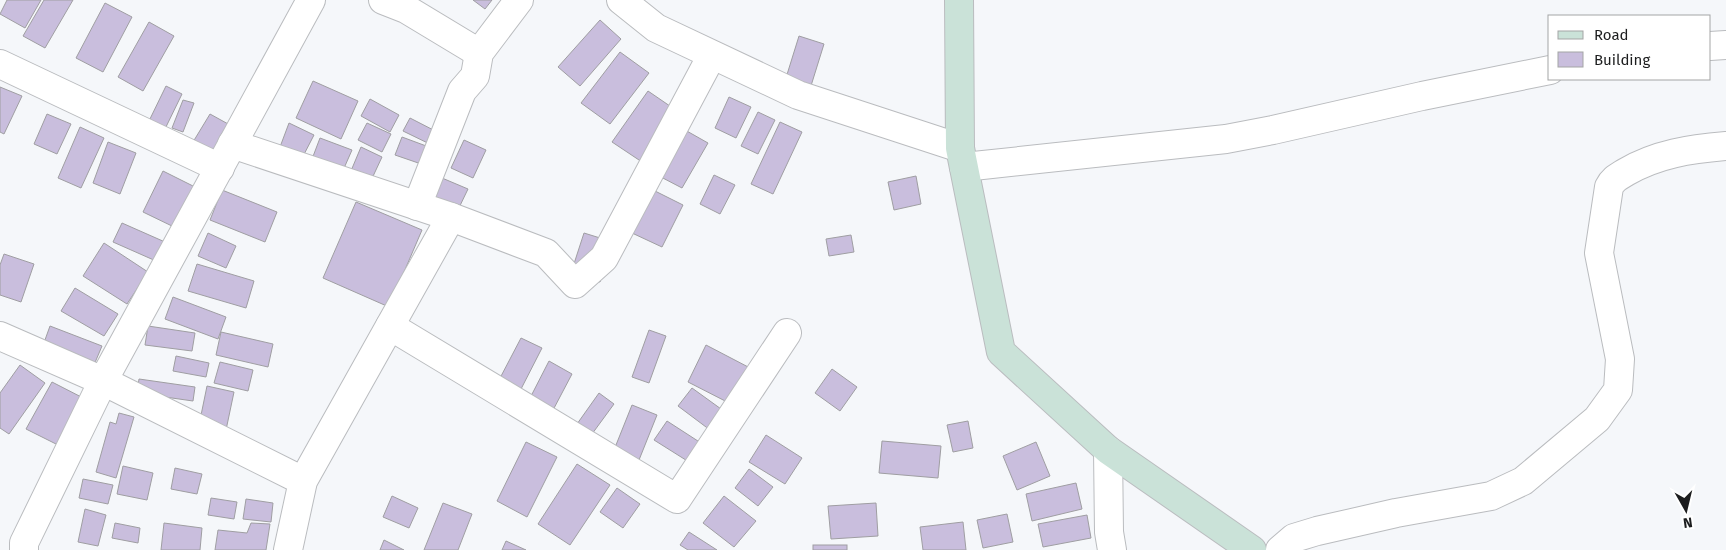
<svg xmlns="http://www.w3.org/2000/svg" width="1726" height="550" viewBox="0 0 1726 550" font-family="'Fira Sans',sans-serif">
	<style>
		.building { fill: #c9bedd; stroke: #9f9ea2 }
		.lines { fill: none; stroke-linecap: round; stroke-linejoin: round }
		.street-casing { stroke: #babcbf; stroke-width: 30 }
		.secondary-casing { stroke: #babcbf; stroke-width: 30 }
		.street { stroke: #fff; stroke-width: 28 }
		.secondary { stroke: #cae2d8; stroke-width: 28 }
	</style>
	<rect width="100%" height="100%" fill="#f5f7fa"/>
	<!-- building -->
	<g class="building">
		<path d="M7 0H41L25 28 0 14Z"/>
		<path d="M44 0H73L45 48 23 36Z"/>
		<path d="M473 0H492L485 9Z"/>
		<path d="M105 3 132 17 103 72 76 58Z"/>
		<path d="M600 20 621 39 580 86 558 67Z"/>
		<path d="M149 22 174 36 143 91 118 77Z"/>
		<path d="M799 36 824 44 810 89 785 81Z"/>
		<path d="M620 52 649 73 610 124 581 103Z"/>
		<path d="M313 81 358 101 341 139 296 118Z"/>
		<path d="M166 86 182 94 164 131 148 123Z"/>
		<path d="M0 87 22 96 4 134 0 132Z"/>
		<path d="M648 91 683 115 648 166 612 142Z"/>
		<path d="M729 97 751 107 736 138 715 128Z"/>
		<path d="M370 99 399 115 390 132 361 116Z"/>
		<path d="M183 100 194 103 183 132 172 128Z"/>
		<path d="M758 112 775 120 758 154 741 146Z"/>
		<path d="M47 114 71 124 57 154 34 144Z"/>
		<path d="M210 114 239 130 223 159 193 142Z"/>
		<path d="M410 118 445 136 438 148 403 131Z"/>
		<path d="M780 122 802 132 773 194 751 184Z"/>
		<path d="M289 123 314 135 299 164 277 155Z"/>
		<path d="M367 123 391 134 382 152 358 140Z"/>
		<path d="M80 127 104 138 81 188 58 178Z"/>
		<path d="M685 130 708 143 682 188 659 176Z"/>
		<path d="M402 137 437 150 430 167 395 155Z"/>
		<path d="M320 138 352 150 341 175 309 167Z"/>
		<path d="M464 140 486 150 473 178 451 168Z"/>
		<path d="M108 142 136 153 120 194 93 183Z"/>
		<path d="M361 147 382 157 368 187 348 178Z"/>
		<path d="M163 171 195 187 174 227 143 212Z"/>
		<path d="M714 175 735 185 720 214 700 204Z"/>
		<path d="M916 176 921 204 894 210 888 182Z"/>
		<path d="M442 178 468 189 455 216 429 207Z"/>
		<path d="M222 190 277 212 265 242 210 220Z"/>
		<path d="M653 190 683 205 662 247 632 233Z"/>
		<path d="M356 202 422 230 389 307 323 278Z"/>
		<path d="M122 223 165 242 156 261 113 242Z"/>
		<path d="M208 233 236 246 226 268 198 256Z"/>
		<path d="M584 233 613 242 600 282 571 273Z"/>
		<path d="M851 235 854 252 829 256 826 239Z"/>
		<path d="M104 243 148 272 127 304 83 276Z"/>
		<path d="M4 254 34 264 21 302 0 295V265Z"/>
		<path d="M197 264 254 281 246 308 188 291Z"/>
		<path d="M75 288 118 314 104 336 61 311Z"/>
		<path d="M173 297 226 317 218 339 165 319Z"/>
		<path d="M50 326 102 346 91 372 41 351Z"/>
		<path d="M148 326 195 333 192 351 145 345Z"/>
		<path d="M649 330 666 336 649 383 632 377Z"/>
		<path d="M221 332 273 344 268 367 216 355Z"/>
		<path d="M521 338 542 348 520 391 499 380Z"/>
		<path d="M706 345 752 369 733 405 688 382Z"/>
		<path d="M176 356 209 363 206 377 173 371Z"/>
		<path d="M549 361 572 374 552 412 529 400Z"/>
		<path d="M220 362 253 370 248 391 214 383Z"/>
		<path d="M20 365 45 383 9 434 0 428V393Z"/>
		<path d="M832 369 857 387 840 411 815 393Z"/>
		<path d="M139 379 195 387 193 401 137 393Z"/>
		<path d="M52 382 91 402 66 449 26 429Z"/>
		<path d="M207 386 234 392 226 430 199 425Z"/>
		<path d="M692 388 728 414 714 433 678 406Z"/>
		<path d="M599 393 614 404 592 434 577 424Z"/>
		<path d="M632 405 657 415 637 465 612 455Z"/>
		<path d="M119 413 134 417 116 478 96 472 110 422 116 424Z"/>
		<path d="M667 421 701 443 689 462 654 440Z"/>
		<path d="M968 421 973 448 953 452 947 425Z"/>
		<path d="M766 435 802 458 785 484 749 462Z"/>
		<path d="M882 441 941 446 938 478 879 473Z"/>
		<path d="M526 442 557 457 527 517 497 501Z"/>
		<path d="M1036 442 1050 476 1017 490 1003 456Z"/>
		<path d="M577 464 610 485 570 545 538 524Z"/>
		<path d="M123 466 153 473 147 500 117 494Z"/>
		<path d="M175 468 202 474 197 494 171 489Z"/>
		<path d="M749 469 773 487 758 506 735 488Z"/>
		<path d="M83 479 113 485 108 504 79 498Z"/>
		<path d="M1076 483 1082 509 1032 521 1026 494Z"/>
		<path d="M617 488 640 504 623 528 600 512Z"/>
		<path d="M392 496 418 508 409 528 383 517Z"/>
		<path d="M724 496 756 521 734 547 703 523Z"/>
		<path d="M211 498 237 502 234 519 208 515Z"/>
		<path d="M246 499 273 503 271 522 243 519Z"/>
		<path d="M443 503 472 514 458 550H424Z"/>
		<path d="M876 503 878 536 831 539 828 506Z"/>
		<path d="M85 509 106 515 98 546 78 542Z"/>
		<path d="M1007 514 1013 542 983 548 977 520Z"/>
		<path d="M1087 515 1091 538 1043 547 1038 524Z"/>
		<path d="M963 522 966 550H923L920 527Z"/>
		<path d="M115 523 140 528 138 543 112 538Z"/>
		<path d="M164 523 202 528 200 550H161Z"/>
		<path d="M251 523 270 524 266 550H215L218 530 247 533Z"/>
		<path d="M689 532 717 550H688L680 545Z"/>
		<path d="M384 540 404 550H380Z"/>
		<path d="M506 541 526 550H502Z"/>
		<rect x="813" y="545" width="34" height="5"/>
	</g>
	<g class="lines">
		<!-- street casing -->
		<g class="street-casing">
			<g id="street">
				<path d="M383 0 406 9 479 53"/>
				<path d="M621 0 656 28 798 95 960 148"/>
				<path d="M1710 46 1726 45"/>
				<path d="M0 64 220 168"/>
				<path d="M232 144 451 217 546 253 575 284 604 258 712 55"/>
				<path d="M964 167 1226 139 1273 130 1422 96 1550 70"/>
				<path d="M417 206 462 91 475 76 479 53 519 0"/>
				<path d="M390 326 677 499 787 333"/>
				<path d="M0 336 103 381 303 481"/>
				<path d="M1108 450 1109 532 1112 550"/>
				<path d="M24 550V543L103 381 311 0"/>
				<path d="M288 550 303 481 451 217"/>
				<path d="M1280 550 1294 538 1317 531 1396 513 1491 496 1523 481 1597 419 1618 390 1620 359 1599 253 1609 187C1613 179 1618 177 1626 172 1657 154 1690 149 1726 146"/>
			</g>
		</g>
		<!-- secondary casing -->
		<g class="secondary-casing">
			<path id="secondary" d="M959 0 960 148 1001 352 1108 450 1252 550"/>
		</g>
		<!-- street -->
		<use href="#street" class="street"/>
		<!-- secondary -->
		<use href="#secondary" class="secondary"/>
	</g>
	<!-- legend -->
	<rect x="1548" y="15" width="162" height="65" fill="#ffffff" stroke="#a4a5a5"/>
	<rect x="1558" y="31" width="25" height="8" fill="#cae2d8" stroke="#a4a5a5"/>
	<text x="1594" y="40" font-size="15" fill="#1c1d1e">Road</text>
	<rect x="1558" y="52" width="25" height="15" fill="#c9bedd" stroke="#a4a5a5"/>
	<text x="1594" y="65" font-size="15" fill="#1c1d1e">Building</text>
	<!-- north arrow -->
	<g transform="translate(1686 510) rotate(172)" stroke="#ffffff" stroke-width="4" paint-order="stroke">
	<path d="M0-4L9 19L0 12L-9 19Z" fill="#1c1d1e"/>
	<text y="-8" font-size="14" font-weight="bold" text-anchor="middle" fill="#1c1d1e">N</text>
	</g>
</svg>
